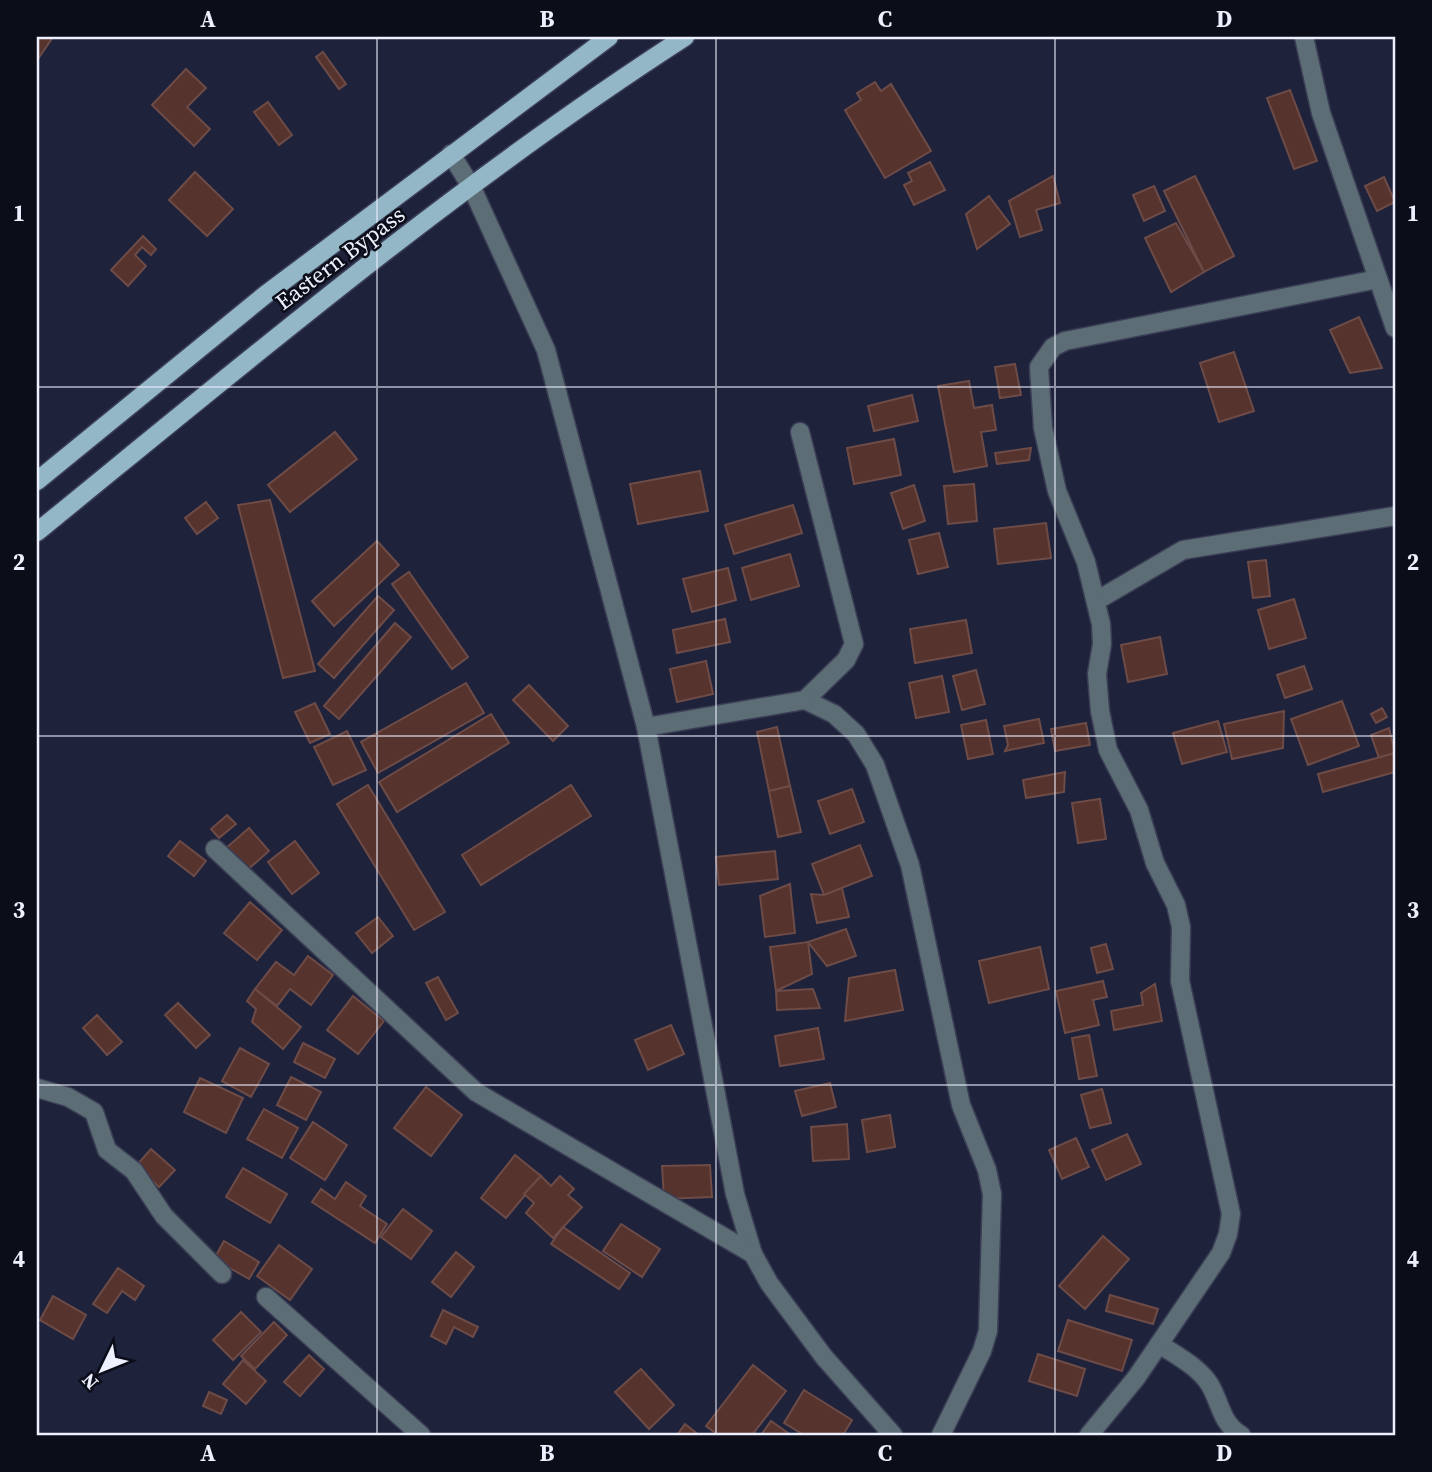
<svg xmlns="http://www.w3.org/2000/svg" width="1432" height="1472" viewBox="0 0 1432 1472" font-family="'Source Serif 4',serif">
	<style>
		.building { fill: #57332e; stroke: #6d4b47; stroke-width: 2 }
		.lines { fill: none; stroke-linecap: round; stroke-linejoin: round }
		.minor-casing { stroke: #3b3f56; stroke-width: 21 }
		.primary-casing { stroke: #3b3f56; stroke-width: 21 }
		.minor { stroke: #5c6d75; stroke-width: 18 }
		.primary { stroke: #93b7c7; stroke-width: 18 }
		.grid { fill: none; stroke: #edf0fe; stroke-width: 2; stroke-opacity: 0.55 }
		.labels { text-anchor: middle; dominant-baseline: central; stroke-width: 5; stroke-linejoin: round; paint-order: stroke }
		.street-label { font-size: 23px; fill: #edf0fe; stroke: #0b0d18 }
		.neatline { fill: none; stroke: #edf0fe; stroke-width: 2.5 }
		.grid-label { font-size: 23px; text-anchor: middle; font-weight: bold; fill: #edf0fe }
	</style>
	<rect width="100%" height="100%" fill="#1e223b"/>
	<!-- building -->
	<g class="building">
		<path d="M37 37H53L38 59 37 58Z"/>
		<path d="M323 52 346 84 339 89 316 57Z"/>
		<path d="M186 69 206 88 187 107 210 129 194 146 152 105Z"/>
		<path d="M875 82 881 91 891 84 931 151 885 178 845 110 861 100 857 93Z"/>
		<path d="M1290 90 1317 161 1294 169 1267 98Z"/>
		<path d="M268 102 292 135 279 145 254 112Z"/>
		<path d="M930 162 945 190 914 205 904 185 912 181 908 173Z"/>
		<path d="M195 172 233 209 207 236 169 200Z"/>
		<path d="M1053 176 1060 203 1036 210 1042 230 1020 237 1009 201Z"/>
		<path d="M1195 176 1234 256 1204 272 1164 191Z"/>
		<path d="M1384 177 1395 202 1377 211 1365 186Z"/>
		<path d="M1154 186 1165 211 1144 221 1133 195Z"/>
		<path d="M989 196 1010 224 977 249 966 214Z"/>
		<path d="M1176 223 1204 272 1171 292 1145 238Z"/>
		<path d="M143 236 156 249 151 255 142 247 135 255 146 266 128 286 111 270Z"/>
		<path d="M1359 317 1382 368 1350 373 1330 330Z"/>
		<path d="M1234 352 1254 411 1219 422 1200 363Z"/>
		<path d="M1015 364 1021 395 1000 398 995 367Z"/>
		<path d="M969 381 974 408 992 405 996 430 981 432 987 466 954 472 938 386Z"/>
		<path d="M912 395 918 421 874 431 868 406Z"/>
		<path d="M335 432 357 459 290 512 268 485Z"/>
		<path d="M894 439 901 475 854 484 847 448Z"/>
		<path d="M1031 448 1029 460 997 464 995 453Z"/>
		<path d="M700 471 708 511 638 524 630 484Z"/>
		<path d="M974 484 977 521 948 524 944 486Z"/>
		<path d="M914 485 925 521 903 529 891 493Z"/>
		<path d="M270 500 315 671 283 678 238 505Z"/>
		<path d="M206 502 218 518 197 534 185 518Z"/>
		<path d="M793 505 802 533 734 554 725 525Z"/>
		<path d="M1046 523 1051 558 998 564 994 529Z"/>
		<path d="M939 533 948 567 918 574 909 540Z"/>
		<path d="M377 541 399 565 334 626 312 601Z"/>
		<path d="M790 554 799 586 751 600 742 568Z"/>
		<path d="M1266 560 1270 596 1253 598 1248 562Z"/>
		<path d="M728 568 736 600 692 612 683 579Z"/>
		<path d="M409 572 468 657 452 669 392 584Z"/>
		<path d="M378 596 394 610 334 678 318 664Z"/>
		<path d="M1294 599 1306 638 1269 649 1258 610Z"/>
		<path d="M725 619 730 642 677 653 673 630Z"/>
		<path d="M966 620 972 653 915 663 910 629Z"/>
		<path d="M395 623 411 637 339 719 324 706Z"/>
		<path d="M1160 637 1167 674 1128 682 1121 645Z"/>
		<path d="M706 661 713 694 677 702 670 669Z"/>
		<path d="M1304 666 1312 689 1285 698 1277 675Z"/>
		<path d="M976 670 985 704 962 710 953 676Z"/>
		<path d="M942 676 949 712 916 718 909 683Z"/>
		<path d="M466 683 484 713 378 773 361 742Z"/>
		<path d="M529 685 568 726 553 741 513 700Z"/>
		<path d="M1342 701 1359 746 1308 765 1291 719Z"/>
		<path d="M315 703 330 734 310 743 295 712Z"/>
		<path d="M1382 708 1387 717 1376 723 1371 714Z"/>
		<path d="M1284 711 1283 748 1232 759 1224 724Z"/>
		<path d="M491 714 509 743 397 812 379 782Z"/>
		<path d="M1039 719 1044 743 1005 751 1008 745 1004 726Z"/>
		<path d="M986 720 993 754 968 759 961 725Z"/>
		<path d="M1218 721 1227 752 1182 764 1173 733Z"/>
		<path d="M1086 723 1090 745 1055 751 1051 729Z"/>
		<path d="M777 727 790 786 769 791 757 732Z"/>
		<path d="M1389 728 1395 753 1379 758 1371 735Z"/>
		<path d="M347 731 366 770 333 785 314 747Z"/>
		<path d="M1395 753V772L1323 792 1318 774Z"/>
		<path d="M1065 772 1064 792 1026 798 1023 780Z"/>
		<path d="M368 785 445 912 414 930 337 804Z"/>
		<path d="M571 785 591 816 481 885 462 855Z"/>
		<path d="M790 786 801 832 778 837 769 791Z"/>
		<path d="M852 789 864 822 830 834 818 801Z"/>
		<path d="M1100 799 1106 839 1078 843 1072 803Z"/>
		<path d="M227 815 236 824 219 838 211 829Z"/>
		<path d="M249 828 269 851 245 872 225 849Z"/>
		<path d="M180 841 206 861 194 876 168 856Z"/>
		<path d="M295 841 319 873 292 894 268 862Z"/>
		<path d="M860 845 872 876 824 895 812 864Z"/>
		<path d="M775 851 778 879 719 885 716 857Z"/>
		<path d="M790 884 795 933 765 937 760 896Z"/>
		<path d="M842 888 849 917 817 923 811 894 824 895Z"/>
		<path d="M250 902 282 930 257 960 224 933Z"/>
		<path d="M378 917 393 936 372 953 356 933Z"/>
		<path d="M846 929 856 956 827 966 808 942Z"/>
		<path d="M808 942 812 974 776 991 770 947Z"/>
		<path d="M1106 944 1113 969 1097 973 1091 948Z"/>
		<path d="M1040 947 1049 989 989 1003 979 961Z"/>
		<path d="M308 956 333 975 311 1005 290 989 277 1006 255 989 276 962 294 975Z"/>
		<path d="M895 970 903 1010 845 1021 849 978Z"/>
		<path d="M438 977 458 1013 446 1020 426 983Z"/>
		<path d="M1103 981 1107 997 1093 1000 1099 1025 1065 1033 1056 991Z"/>
		<path d="M1155 984 1162 1021 1114 1030 1111 1011 1143 1005 1141 993Z"/>
		<path d="M255 989 301 1027 283 1049 252 1022 256 1009 247 1001Z"/>
		<path d="M813 989 820 1008 777 1010 776 991Z"/>
		<path d="M353 996 384 1021 358 1054 327 1030Z"/>
		<path d="M178 1003 210 1035 196 1048 165 1015Z"/>
		<path d="M97 1015 122 1042 107 1055 83 1028Z"/>
		<path d="M671 1025 684 1054 648 1070 635 1040Z"/>
		<path d="M818 1028 824 1059 780 1066 775 1036Z"/>
		<path d="M1089 1035 1097 1076 1079 1079 1072 1038Z"/>
		<path d="M303 1043 335 1059 325 1078 294 1062Z"/>
		<path d="M240 1048 269 1064 251 1097 222 1081Z"/>
		<path d="M291 1077 321 1092 306 1120 277 1105Z"/>
		<path d="M200 1078 243 1098 226 1133 184 1112Z"/>
		<path d="M830 1083 836 1107 802 1116 795 1091Z"/>
		<path d="M426 1087 462 1115 431 1156 394 1128Z"/>
		<path d="M1102 1089 1111 1123 1090 1128 1081 1095Z"/>
		<path d="M264 1109 298 1128 282 1158 247 1139Z"/>
		<path d="M890 1115 895 1147 867 1152 862 1120Z"/>
		<path d="M313 1122 347 1145 325 1180 290 1158Z"/>
		<path d="M847 1124 849 1159 813 1161 811 1127Z"/>
		<path d="M1127 1134 1141 1164 1106 1180 1092 1150Z"/>
		<path d="M1076 1138 1089 1167 1062 1179 1049 1150Z"/>
		<path d="M151 1149 175 1170 159 1187 136 1166Z"/>
		<path d="M515 1155 541 1176 506 1218 481 1198Z"/>
		<path d="M710 1165 712 1197 664 1199 662 1166Z"/>
		<path d="M243 1168 287 1194 270 1223 226 1197Z"/>
		<path d="M541 1176 551 1186 560 1176 574 1189 568 1195 582 1207 553 1238 526 1213 534 1203 524 1194Z"/>
		<path d="M346 1182 366 1196 360 1206 387 1224 375 1243 312 1202 321 1189 335 1199Z"/>
		<path d="M403 1209 432 1231 411 1259 381 1237Z"/>
		<path d="M621 1224 660 1249 642 1277 603 1251Z"/>
		<path d="M563 1227 630 1273 619 1289 551 1244Z"/>
		<path d="M1103 1236 1129 1259 1085 1309 1059 1286Z"/>
		<path d="M224 1241 259 1262 249 1279 214 1259Z"/>
		<path d="M279 1245 312 1269 290 1300 257 1276Z"/>
		<path d="M456 1252 474 1267 451 1297 432 1282Z"/>
		<path d="M118 1268 144 1286 135 1300 122 1291 107 1313 93 1304Z"/>
		<path d="M1110 1295 1158 1309 1153 1324 1106 1311Z"/>
		<path d="M53 1296 86 1315 73 1339 40 1320Z"/>
		<path d="M443 1310 478 1327 473 1337 454 1327 446 1344 431 1336Z"/>
		<path d="M241 1312 261 1332 233 1360 213 1340Z"/>
		<path d="M1068 1320 1132 1340 1122 1371 1058 1351Z"/>
		<path d="M274 1322 287 1335 255 1369 241 1356Z"/>
		<path d="M1038 1354 1085 1369 1077 1396 1029 1381Z"/>
		<path d="M309 1355 324 1369 300 1396 284 1382Z"/>
		<path d="M243 1360 266 1381 246 1404 223 1384Z"/>
		<path d="M753 1365 786 1391 752 1435H718L706 1426Z"/>
		<path d="M641 1369 674 1405 649 1429 615 1392Z"/>
		<path d="M804 1390 852 1420 843 1435H804L784 1423Z"/>
		<path d="M209 1392 227 1400 221 1414 203 1406Z"/>
		<path d="M771 1421 791 1435H761Z"/>
		<path d="M685 1424 699 1435H677Z"/>
	</g>
	<g class="lines">
		<!-- minor casing -->
		<g class="minor-casing">
			<g id="minor">
				<path d="M1304 37 1321 113 1395 328"/>
				<path d="M451 154 472 188 546 350 646 727 735 1194 753 1254 769 1283 824 1357 893 1435"/>
				<path d="M800 432 854 644 846 660 805 700 834 714 856 734 875 765 910 865 961 1105 987 1170 992 1194 988 1331 982 1351 941 1435"/>
				<path d="M1096 601 1183 550 1395 516"/>
				<path d="M646 727 805 700"/>
				<path d="M215 849 476 1092 753 1254"/>
				<path d="M37 1088 68 1097 94 1112 107 1150 134 1171 164 1216 222 1274"/>
				<path d="M266 1297 421 1435"/>
				<path d="M1159 1344C1177 1356 1199 1367 1210 1385 1221 1404 1221 1423 1241 1435"/>
				<path d="M1089 1435 1136 1378 1221 1253 1228 1234 1231 1214 1180 981 1181 927 1176 905 1155 863 1139 810 1108 750 1100 711 1097 674 1102 644 1101 624 1086 562 1057 491 1043 428 1039 367 1053 347 1065 341 1378 279"/>
			</g>
		</g>
		<!-- primary casing -->
		<g class="primary-casing">
			<g id="primary">
				<path d="M37 481 265 295 609 37"/>
				<path d="M37 532C247 361 457 184 685 37"/>
			</g>
		</g>
		<!-- minor -->
		<use href="#minor" class="minor"/>
		<!-- primary -->
		<use href="#primary" class="primary"/>
	</g>
	<!-- grid -->
	<path class="grid" d="M377 37V1435M716 37V1435M1055 37V1435M37 387H1395M37 736H1395M37 1085H1395"/>
	<g class="labels">
		<!-- street labels -->
		<g class="street-label">
			<text transform="translate(340 258) rotate(-37)">Eastern Bypass</text>
		</g>
	</g>
	<!-- border -->
	<rect width="1432" height="1472" fill="none" stroke="#0b0d18" stroke-width="77"/>
	<!-- north arrow -->
	<g transform="translate(102 1370) rotate(227)" stroke="#0b0d18" stroke-width="5" paint-order="stroke">
	<path d="M0-5L12 26L0 18L-12 26Z" fill="#edf0fe"/>
	<text y="-10" font-size="19" font-weight="bold" text-anchor="middle" fill="#edf0fe">N</text>
	</g>
	<rect x="38" y="38" width="1356" height="1396" class="neatline"/>
	<g class="grid-label">
		<text x="208" y="27">A</text>
		<text x="547" y="27">B</text>
		<text x="885" y="27">C</text>
		<text x="1224" y="27">D</text>
		<text x="19" y="221">1</text>
		<text x="1413" y="221">1</text>
		<text x="19" y="570">2</text>
		<text x="1413" y="570">2</text>
		<text x="19" y="918">3</text>
		<text x="1413" y="918">3</text>
		<text x="19" y="1267">4</text>
		<text x="1413" y="1267">4</text>
		<text x="208" y="1461">A</text>
		<text x="547" y="1461">B</text>
		<text x="885" y="1461">C</text>
		<text x="1224" y="1461">D</text>
	</g>
</svg>
